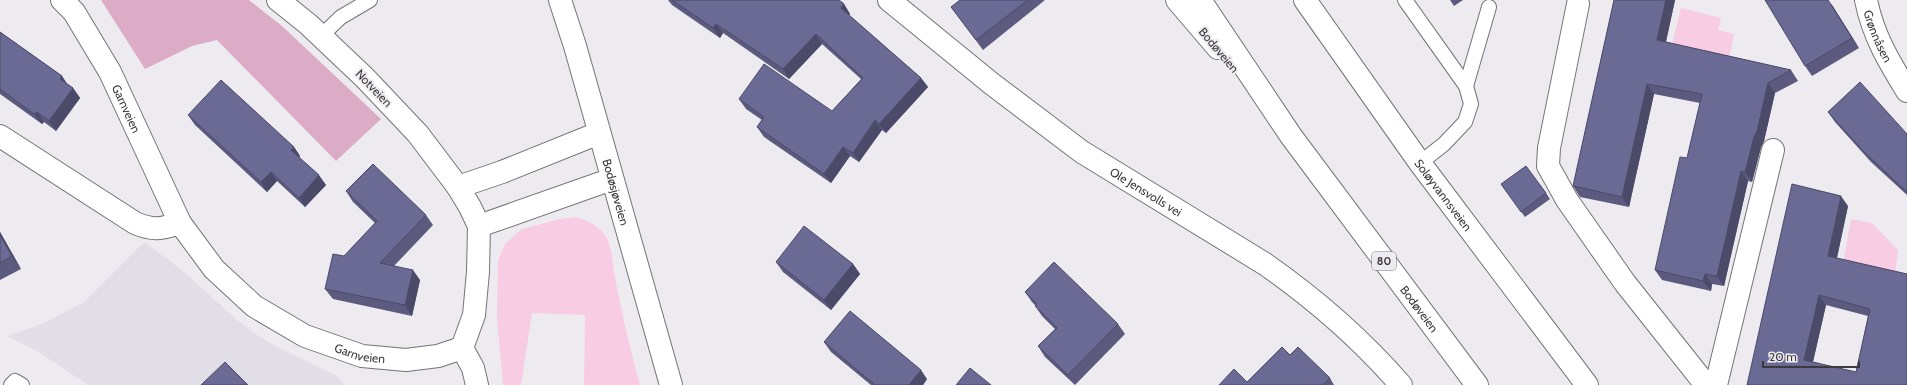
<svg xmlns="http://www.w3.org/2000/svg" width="1907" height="385" viewBox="0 0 1907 385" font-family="Cabin,sans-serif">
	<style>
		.built { fill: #e2dee8 }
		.green { fill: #f8cce3 }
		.forest { fill: #dcacc6 }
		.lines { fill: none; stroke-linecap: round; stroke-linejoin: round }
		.lane-casing { stroke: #747376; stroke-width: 16 }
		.street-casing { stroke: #747376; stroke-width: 24 }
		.secondary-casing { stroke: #747376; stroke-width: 24 }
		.primary-casing { stroke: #747376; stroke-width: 24 }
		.lane { stroke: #fff; stroke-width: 14 }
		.street { stroke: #fff; stroke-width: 22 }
		.secondary { stroke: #fff; stroke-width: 22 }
		.primary { stroke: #fff; stroke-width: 22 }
		.wall { fill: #5c5b7f; fill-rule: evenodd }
		.shaded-wall { fill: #4b4a68 }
		.building { fill: #6b6a94; stroke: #4b4a68; fill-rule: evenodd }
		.labels { text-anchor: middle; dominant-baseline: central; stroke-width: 4; stroke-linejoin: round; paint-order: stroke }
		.shield { fill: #edebef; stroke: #706f71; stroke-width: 1 }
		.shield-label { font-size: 11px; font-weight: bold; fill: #3a3a3b }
		.street-label { font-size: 12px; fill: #3a3a3b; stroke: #edebef }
	</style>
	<rect width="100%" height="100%" fill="#edebef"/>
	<!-- built -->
	<path class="built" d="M146 243 183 271 237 320 257 335 279 348 337 376 344 385H88L37 351 7 336 42 324 84 302 140 246Z"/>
	<!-- green -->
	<g class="green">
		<path d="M1681 8 1721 18 1718 30 1734 34 1729 59 1672 45Z"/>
		<path d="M576 217C585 220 598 225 604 234 613 247 612 262 615 278 622 314 630 350 640 385H584L585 315 532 313 521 385H503L497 317 498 260 505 244 522 229 560 219Z"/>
		<path d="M1851 219 1872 223 1898 250 1895 274 1843 264Z"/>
	</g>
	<!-- forest -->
	<path class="forest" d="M101 0H249L282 26 381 119 336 161 217 40 192 46 145 69Z"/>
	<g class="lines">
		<!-- lane casing -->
		<g class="lane-casing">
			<g id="lane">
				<path d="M1405 0 1466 86 1471 104 1465 122 1444 144 1420 163"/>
				<path d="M321 36 341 17 370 0"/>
				<path d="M1466 86 1489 7"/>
				<path d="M11 385 15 381 22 385"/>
			</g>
		</g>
		<!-- street casing -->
		<g class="street-casing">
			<g id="street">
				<path id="s1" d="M62 0 74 12 110 72 180 223 214 269 254 306 305 336 362 356 406 360 438 356 462 348 474 315 478 272 479 226 470 207 458 187 418 134 365 78 308 24 278 0"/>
				<path id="s2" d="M889 0 992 84 1082 152 1265 264C1315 299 1361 339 1401 385"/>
				<path id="s3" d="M1866 0C1873 35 1888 60 1907 91"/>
				<path d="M1578 4 1549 148 1548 166 1567 200 1625 283 1706 385"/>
				<path d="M0 136 135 223C154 231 161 229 180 223"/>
				<path d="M458 187 502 172 599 133"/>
				<path d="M479 226 612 179"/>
				<path d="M462 348 473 368 477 385"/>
				<path d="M1716 385 1773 150"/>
			</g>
		</g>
		<!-- secondary casing -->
		<g class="secondary-casing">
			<g id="secondary">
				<path id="s4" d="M560 0 575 46 671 385"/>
				<path id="s5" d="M1305 0 1420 163 1587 385"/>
			</g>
		</g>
		<!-- primary casing -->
		<g class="primary-casing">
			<g id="primary">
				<path d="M1177 0 1218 48"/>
				<path id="s6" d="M1200 0 1291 136 1477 385"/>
			</g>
		</g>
		<!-- lane -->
		<use href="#lane" class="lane"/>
		<!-- street -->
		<use href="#street" class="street"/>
		<!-- secondary -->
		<use href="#secondary" class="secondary"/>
		<!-- primary -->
		<use href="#primary" class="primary"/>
	</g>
	<!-- wall -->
	<g class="wall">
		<path d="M668 0H839L844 4 850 14 849 15 921 78 928 87 886 133 882 130 859 162 850 156 831 183 764 137 757 127 762 120 746 109 739 99 832 111 861 79 822 44 789 79 723 33 720 38 672 5Z"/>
		<path d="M960 0H1045L983 50 951 7Z"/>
		<path d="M1450 0H1463L1454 6Z"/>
		<path d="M1614 0H1675L1666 42 1791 70 1798 81 1775 93 1764 141 1761 147 1752 182 1748 181 1724 286 1712 284 1711 291 1662 280 1655 270 1687 158 1700 103 1654 94 1629 207 1580 197 1573 186Z"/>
		<path d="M1832 5 1859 48 1812 76 1805 66Z"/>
		<path d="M0 32 62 76 67 84 73 88 80 98 56 131 44 122 42 124 0 94Z"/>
		<path d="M1828 112 1907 134V195L1871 162 1835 122Z"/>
		<path d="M188 115 294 147 300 156 299 157 326 185 305 207 277 181 267 192 195 125Z"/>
		<path d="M1501 184 1546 193 1550 199 1525 217Z"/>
		<path d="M346 191 426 215 433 225 394 266 420 280 412 316 333 299 325 289 344 256 375 223 353 202Z"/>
		<path d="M1848 206 1837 258 1907 274V385H1747ZM1826 305 1868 316 1856 372 1813 362Z"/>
		<path d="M0 232 21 269 0 280Z"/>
		<path d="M776 262 853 264 860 274 831 310 783 272Z"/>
		<path d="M1025 292 1118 324 1125 334 1075 385 1045 357 1038 346 1055 329 1042 316 1035 306V305L1032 302Z"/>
		<path d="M824 342 927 379 923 385H871L831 352Z"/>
		<path d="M1290 355 1330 378 1334 385H1219L1247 382Z"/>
	</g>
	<!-- shaded-wall -->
	<g class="shaded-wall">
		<path d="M1666 0H1675L1664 50 1657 40Z"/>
		<path d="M1828 0 1832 5 1859 48 1852 38Z"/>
		<path d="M844 4 850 14 847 17 841 8Z"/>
		<path d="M716 24 723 33 720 38 713 28Z"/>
		<path d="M816 34 822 44 789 79 783 69Z"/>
		<path d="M62 76 69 87 60 79Z"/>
		<path d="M921 78 928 87 886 133 879 124Z"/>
		<path d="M1768 83 1775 93 1764 141 1761 147 1752 182 1745 172 1754 137Z"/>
		<path d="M1647 84 1654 94 1629 207 1622 197Z"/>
		<path d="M73 88 80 98 56 131 49 121Z"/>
		<path d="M37 112 44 122 42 124 34 114Z"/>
		<path d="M875 120 882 130 859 162 853 153Z"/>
		<path d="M294 147 300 156 298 159 291 150Z"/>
		<path d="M843 147 850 156 831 183 824 174Z"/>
		<path d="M1741 171 1748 181 1724 286 1717 276Z"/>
		<path d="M271 172 277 181 267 192 261 182Z"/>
		<path d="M319 175 326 185 305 207 299 198Z"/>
		<path d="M1841 196 1848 206 1835 266 1828 256Z"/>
		<path d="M0 232 21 269 12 256 0 235Z"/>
		<path d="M853 264 860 274 831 310 824 300Z"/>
		<path d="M413 270 420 280 412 316 405 305Z"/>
		<path d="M1705 274 1712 284 1711 291 1703 281Z"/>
		<path d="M1819 295 1826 305 1811 370 1804 360Z"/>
		<path d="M921 370 927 379 923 385H909Z"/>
	</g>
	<!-- building -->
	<g class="building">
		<path d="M672 0H839L844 4 841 8 921 78 879 124 875 120 853 153 843 147 824 174 757 127 764 117 739 99 764 64 832 111 863 78 816 34 783 69 716 24 713 28Z"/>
		<path d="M960 0H1028L976 40 951 7Z"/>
		<path d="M1614 0H1666L1657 40 1791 70 1768 83 1757 131 1754 137 1745 172 1741 171 1717 276 1705 274 1703 281 1655 270 1680 157 1687 158 1702 94 1647 84 1622 197 1573 186Z"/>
		<path d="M1765 0H1828L1852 38 1805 66Z"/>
		<path d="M0 32 62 76 60 79 73 88 49 121 37 112 34 114 0 89Z"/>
		<path d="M221 80 294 147 291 150 319 175 299 198 271 172 261 182 188 115Z"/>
		<path d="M1860 82 1907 134V192L1864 152 1828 112Z"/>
		<path d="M373 164 426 215 380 263 413 270 405 305 325 289 333 254 344 256 377 221 346 191Z"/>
		<path d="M1526 166 1546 193 1521 212 1501 184Z"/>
		<path d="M1792 184 1841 196 1828 256 1907 274V385H1747ZM1819 295 1870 309 1856 372 1804 360Z"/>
		<path d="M804 226 853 264 824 300 776 262Z"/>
		<path d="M0 235 12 256 0 263Z"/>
		<path d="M1054 262 1118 324 1068 375 1038 346 1057 328 1035 306 1037 304 1025 292Z"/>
		<path d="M850 311 921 370 909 385H873L874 384 824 342Z"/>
		<path d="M1282 347 1290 355 1298 347 1330 378 1323 385H1219L1234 369 1247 382Z"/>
		<path d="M225 362 248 385H201Z"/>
		<path d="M970 368 991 385H956Z"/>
	</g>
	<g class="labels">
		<!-- shield labels -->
		<rect class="shield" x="1372" y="252" width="24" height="18" rx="3"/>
		<g class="shield-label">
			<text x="1384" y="261">80</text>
		</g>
		<!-- street labels -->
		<g class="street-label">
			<text stroke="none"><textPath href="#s3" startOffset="38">Grønnåsen</textPath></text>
			<text transform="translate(1219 50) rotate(50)">Bodøveien</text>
			<text transform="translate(374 88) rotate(46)">Notveien</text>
			<text stroke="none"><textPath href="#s1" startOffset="127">Garnveien</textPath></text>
			<text stroke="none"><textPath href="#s4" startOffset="200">Bodøsjøveien</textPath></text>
			<text stroke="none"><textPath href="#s2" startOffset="321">Ole Jensvolls vei</textPath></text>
			<text stroke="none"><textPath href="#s5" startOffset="239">Soløyvannsveien</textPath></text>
			<text stroke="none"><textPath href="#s6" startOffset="379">Bodøveien</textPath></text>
			<text stroke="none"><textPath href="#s1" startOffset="482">Garnveien</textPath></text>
		</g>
	</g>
	<!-- scale -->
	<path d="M1763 361v6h96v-6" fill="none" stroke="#3a3a3b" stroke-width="2"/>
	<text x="1769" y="361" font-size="12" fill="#3a3a3b" stroke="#edebef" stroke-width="3" paint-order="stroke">20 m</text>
</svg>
